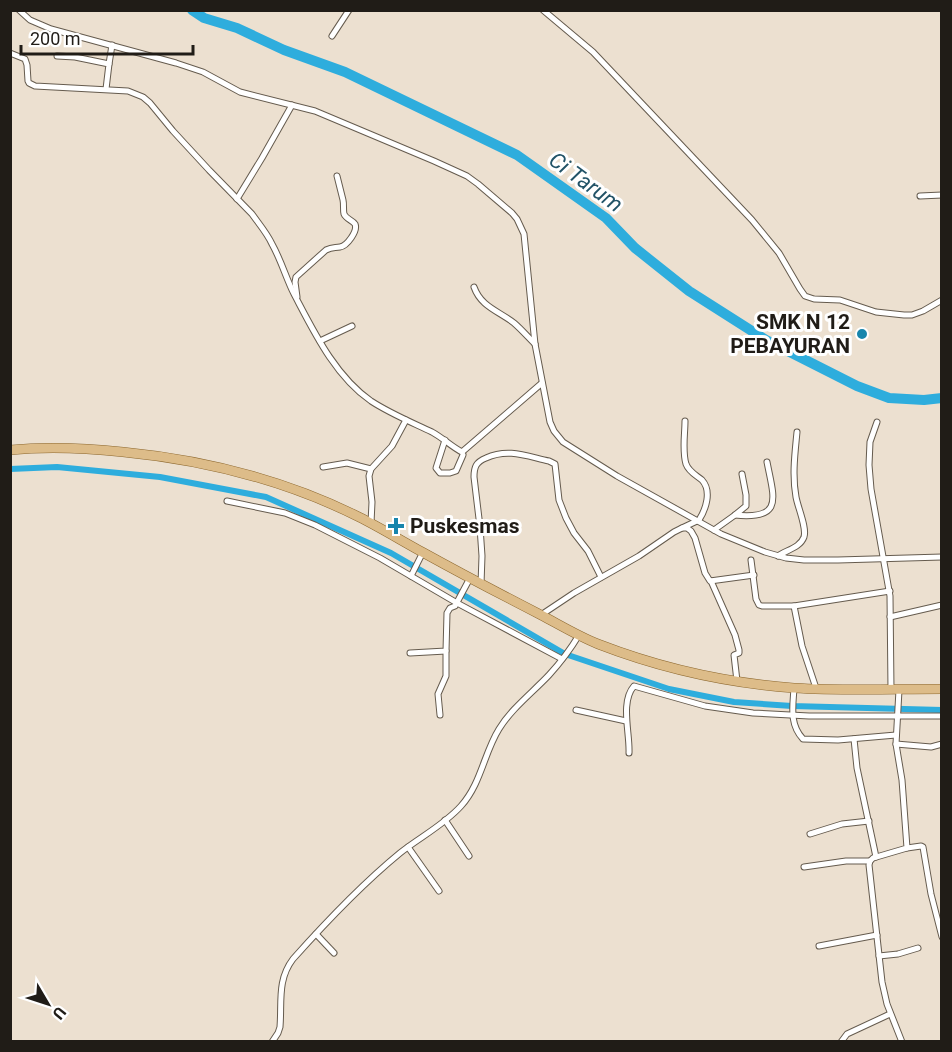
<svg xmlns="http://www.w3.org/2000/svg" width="952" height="1052" viewBox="0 0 952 1052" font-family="Roboto,sans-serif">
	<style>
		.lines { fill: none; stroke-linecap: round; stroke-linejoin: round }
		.canal { stroke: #2eaddd; stroke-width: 6 }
		.river { stroke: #2eaddd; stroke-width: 10 }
		.minor-casing { stroke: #655b4e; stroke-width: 7 }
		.primary-casing { stroke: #8c672e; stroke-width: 10 }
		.minor { stroke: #fff; stroke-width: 5 }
		.primary { stroke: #ddbc89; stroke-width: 9 }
		.poi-dot { fill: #1785ac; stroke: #fff; stroke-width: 2 }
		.labels { text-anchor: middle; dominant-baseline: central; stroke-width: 6; stroke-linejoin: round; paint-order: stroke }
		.poi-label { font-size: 21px; font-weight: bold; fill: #201c17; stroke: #fff; text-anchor: end }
		.water-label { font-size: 22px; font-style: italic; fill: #225367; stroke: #fff }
	</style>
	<rect width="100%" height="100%" fill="#ece0d0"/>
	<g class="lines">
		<!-- canal -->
		<path class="canal" d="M10 469 57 467 160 477 266 497 391 553 565 654 669 689 734 702 792 706 942 710"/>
		<!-- river -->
		<path class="river" d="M192 10 204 18 237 28 284 50 345 72 517 155 606 218 635 248 689 291 766 340 857 386 889 398 924 400 942 398"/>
		<!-- minor casing -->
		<g class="minor-casing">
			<g id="minor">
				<path d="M19 10 30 20 51 29 176 63 203 72 240 92 315 111 434 161 467 176 478 184 512 213 517 219 524 234 535 344 550 422 554 431 563 442 617 476 721 534 765 552 786 558 804 560H838L942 557"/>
				<path d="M543 10 593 52 752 220 779 253 800 289 805 296 814 299 840 300 876 312 904 315H912L923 311 942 300"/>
				<path d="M332 36 349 10"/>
				<path d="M10 53 25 59 27 65 28 81 29 83 35 86 128 91 143 97 150 103 173 131 209 170 252 214C259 224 267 233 272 244 281 260 286 278 294 294 314 332 335 376 371 401 391 414 411 422 432 432 443 438 452 447 462 452L542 383"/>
				<path d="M57 56 75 57 109 64 106 89"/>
				<path d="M109 64 112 45"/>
				<path d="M920 196 942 195"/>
				<path d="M237 199 262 158 292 105"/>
				<path d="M474 287C481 307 499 311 514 323 521 329 528 337 535 344"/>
				<path d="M297 297 295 282 296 277 326 250C332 247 334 248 340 247 347 246 358 231 355 224 352 220 346 219 344 214 343 210 344 204 343 200 341 192 339 184 337 176"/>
				<path d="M320 341 352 326"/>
				<path d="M877 422 870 442 869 465 871 489 890 596 891 690"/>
				<path d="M445 440 436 468 440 473H450L456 471 463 455"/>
				<path d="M323 467 347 463 371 469"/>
				<path d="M227 501 285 513 315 525 380 558 457 603 562 659"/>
				<path d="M735 515C784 520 774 498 767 462"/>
				<path d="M371 523 372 502 369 476 371 469 392 446 406 420"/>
				<path d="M682 528 699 520C706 509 712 491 702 480 696 475 689 472 686 464 682 451 685 434 685 421"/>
				<path d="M714 530 735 515 746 506V495L742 474"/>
				<path d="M778 556C786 550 800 548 804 537 807 528 798 508 796 497 792 475 795 453 797 432"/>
				<path d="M751 560 756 599 759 605 762 606H794L890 591"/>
				<path d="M411 576 423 552"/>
				<path d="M711 581 735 635 739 650V653L734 655 737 681"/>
				<path d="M481 584 482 556 480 527 474 477C474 467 476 462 486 458 508 448 526 456 549 461L555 464 559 500 566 518 574 533 588 551 601 577"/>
				<path d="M794 606 802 646 816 688"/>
				<path d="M541 615 574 593 639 556 674 532 682 528H687L691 531 695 538 705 573 710 581 754 575"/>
				<path d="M890 617 942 605"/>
				<path d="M410 653 446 651 447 613 450 608 455 606 470 578"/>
				<path d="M794 688C793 706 789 724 803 739L838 740 896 735"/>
				<path d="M899 690 896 744 902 780 907 848 873 858 870 861 869 865 882 982 887 1004 902 1042"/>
				<path d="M576 710 626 721"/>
				<path d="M440 715 438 694 446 676V651"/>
				<path d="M854 739 857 768 876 857"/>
				<path d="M896 744 931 747 942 744"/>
				<path d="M629 753C630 733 620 702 634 686L705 706 753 713 809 716H942"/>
				<path d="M445 820 469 856"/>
				<path d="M810 834 842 824 869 821"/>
				<path d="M408 847 439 891"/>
				<path d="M907 848 921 846 923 847 931 894 942 937"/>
				<path d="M804 867 846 861H870"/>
				<path d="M316 934 334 953"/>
				<path d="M819 946 877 935"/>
				<path d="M879 956 898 954 918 948"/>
				<path d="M272 1042 278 1033 280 1027C282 1002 277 980 293 959 326 922 361 885 400 853 420 837 444 825 461 806 481 784 484 753 499 729 512 708 532 693 549 675 560 663 570 650 579 635"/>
				<path d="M841 1042 847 1034 890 1014"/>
			</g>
		</g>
		<!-- primary casing -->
		<g class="primary-casing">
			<path id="primary" d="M10 450C48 446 86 448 123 452 205 460 285 480 359 517 381 528 402 541 424 553 462 574 502 595 541 615 560 625 578 636 598 644 660 668 727 683 794 688 843 691 892 689 942 689"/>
		</g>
		<!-- minor -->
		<use href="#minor" class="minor"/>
		<!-- primary -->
		<use href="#primary" class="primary"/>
	</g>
	<!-- markers -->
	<g class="poi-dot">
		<circle cx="862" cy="334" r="6"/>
		<path d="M393 517h6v6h6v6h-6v6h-6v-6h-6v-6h6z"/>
	</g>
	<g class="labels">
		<!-- poi labels -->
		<g class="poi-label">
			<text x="850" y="322">SMK N 12<tspan x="850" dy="24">PEBAYURAN</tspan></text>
			<text x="410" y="526" text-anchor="start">Puskesmas</text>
		</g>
		<!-- water labels -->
		<g class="water-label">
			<text transform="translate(586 182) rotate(36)">Ci Tarum</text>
		</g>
	</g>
	<!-- border -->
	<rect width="952" height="1052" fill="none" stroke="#201c17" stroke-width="24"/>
	<!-- north arrow -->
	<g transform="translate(48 1004) rotate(129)" stroke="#ffffff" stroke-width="4.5" paint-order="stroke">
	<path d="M0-4.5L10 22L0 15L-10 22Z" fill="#201c17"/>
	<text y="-9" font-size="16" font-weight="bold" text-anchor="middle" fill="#201c17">U</text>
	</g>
	<!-- scale -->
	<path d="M21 45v9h172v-9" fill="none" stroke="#201c17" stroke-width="3"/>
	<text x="30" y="45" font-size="18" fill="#201c17" stroke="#ffffff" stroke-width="4.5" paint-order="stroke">200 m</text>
</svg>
